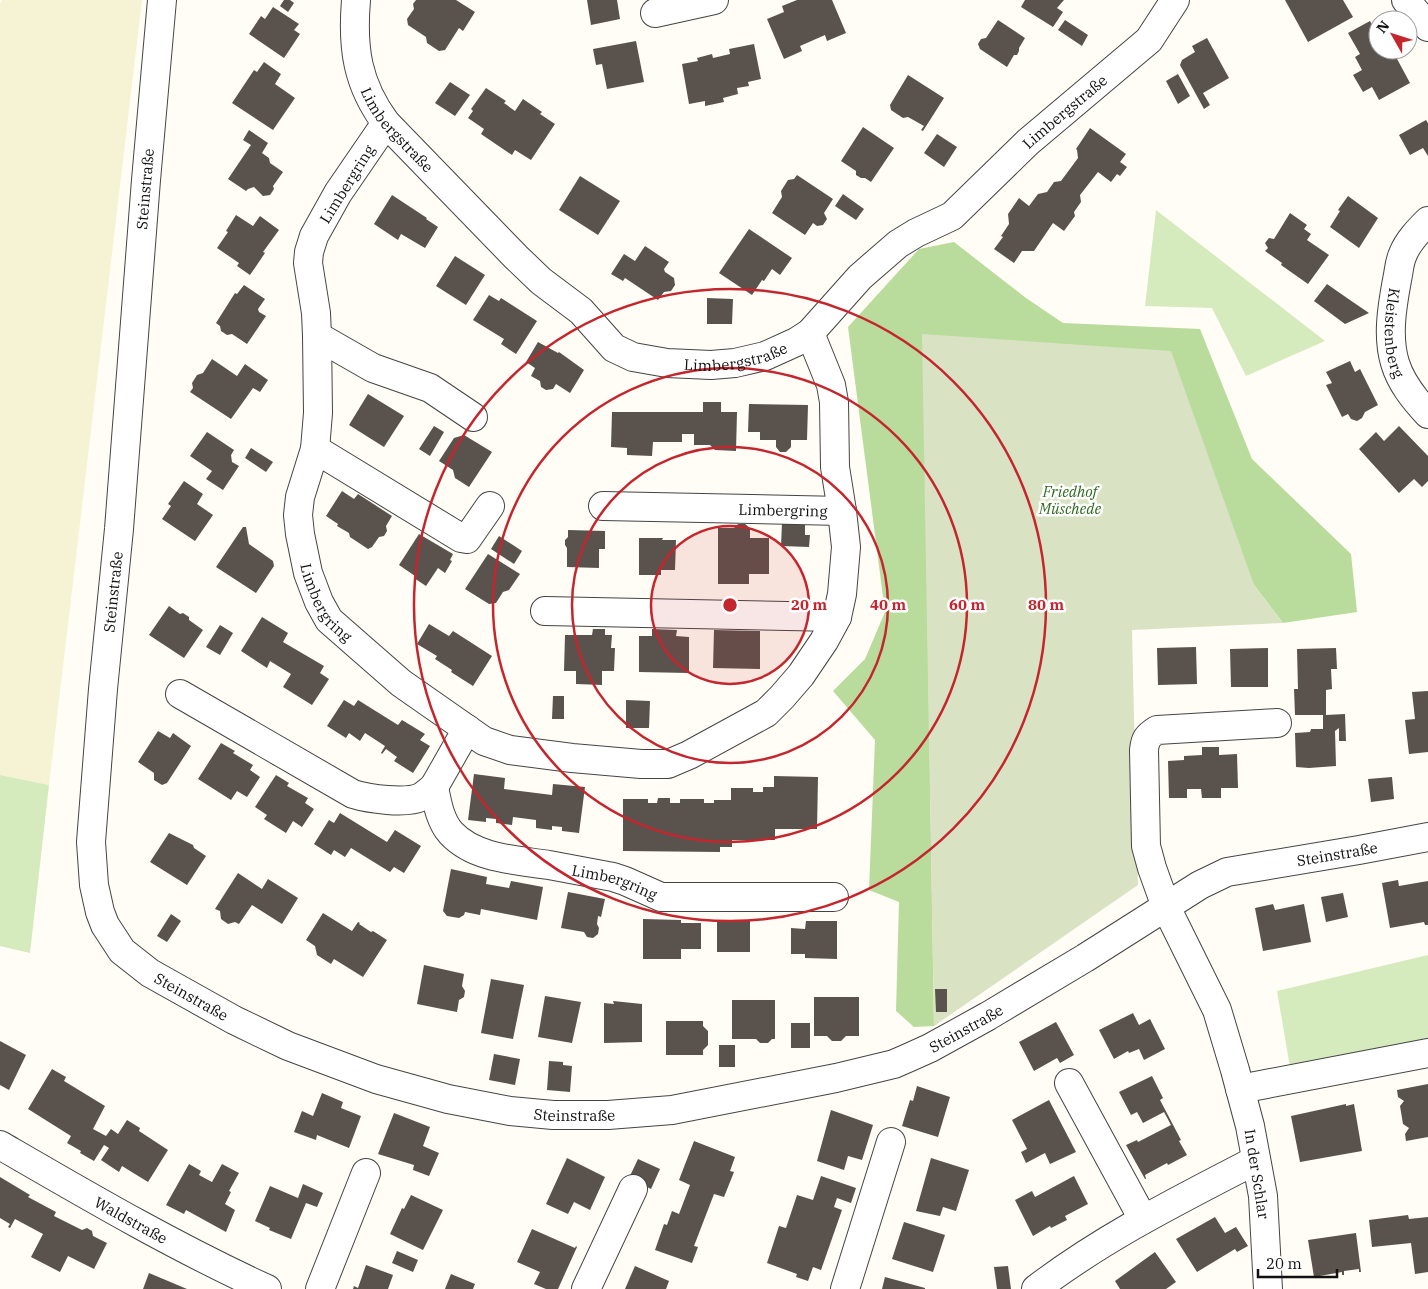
<svg xmlns="http://www.w3.org/2000/svg" width="1428" height="1289" viewBox="0 0 1428 1289" font-family="'IBM Plex Serif',serif">
	<style>
		.farmland { fill: #f6f3d4 }
		.green { fill: #d5ebbd }
		.forest { fill: #b9dc9c }
		.cemetery { fill: #d9e3c4 }
		.building { fill: #5a524d }
		.lines { fill: none; stroke-linecap: round; stroke-linejoin: round }
		.minor-casing { stroke: #444; stroke-width: 30 }
		.minor { stroke: #fff; stroke-width: 28 }
		.ring { fill: none; stroke: #c4262e; stroke-width: 2.5 }
		.labels { text-anchor: middle; dominant-baseline: central; stroke-width: 5; stroke-linejoin: round; paint-order: stroke }
		.street-label { font-size: 15px; fill: #111; stroke: #fff }
		.park-label { font-size: 15px; font-style: italic; fill: #2f6b1f; stroke: #fff }
		.centre { fill: #c4262e; stroke: #fff; stroke-width: 2.5 }
		.ring-label { font-size: 15px; text-anchor: middle; font-weight: bold; fill: #c4262e; stroke: #fff; stroke-width: 5; stroke-linejoin: round; paint-order: stroke }
	</style>
	<rect width="100%" height="100%" fill="#fffdf5"/>
	<!-- farmland -->
	<path class="farmland" d="M2 0H142L49 785 0 775V4Z"/>
	<!-- green -->
	<g class="green">
		<path d="M1156 210 1325 341 1246 376 1212 308 1145 306Z"/>
		<path d="M0 775 49 785 30 953 0 946Z"/>
		<path d="M1428 955V1039L1290 1067 1277 991Z"/>
	</g>
	<!-- forest -->
	<path class="forest" d="M954 242 1026 298 1063 323 1200 329 1252 459 1351 554 1357 612 1283 623 1254 585 923 334 934 1026 914 1027 896 1011 899 902 869 890 875 740 833 691 865 659 885 612 848 327 919 249Z"/>
	<!-- cemetery -->
	<path class="cemetery" d="M922 334 1171 351 1254 585 1283 623 1132 630 1138 885 934 1026Z"/>
	<!-- building -->
	<g class="building">
		<path d="M284 0H290L294 3 288 12 280 6Z"/>
		<path d="M416 0H456L475 12 463 31 459 28 445 50 439 51 427 43 426 37 408 25 407 19 414 9 413 4Z"/>
		<path d="M587 0H617L620 19 591 25Z"/>
		<path d="M797 0H832L846 33 827 41 825 35 800 46 802 51 784 59 767 19 784 12 782 6Z"/>
		<path d="M1025 0H1064L1057 8 1063 12 1053 27 1021 7Z"/>
		<path d="M1285 0H1343L1353 17 1308 42Z"/>
		<path d="M273 7 299 24 294 30 300 34 284 58 249 34 261 16 265 19Z"/>
		<path d="M998 20 1025 38 1019 48V51L1017 55H1014L1007 67 980 49 978 44 981 39 986 38Z"/>
		<path d="M1065 20 1088 35 1082 46 1058 30Z"/>
		<path d="M1370 21 1378 35V50H1386L1392 59 1396 57 1410 83 1379 100 1372 87 1363 92 1353 75 1362 70 1355 57 1360 54 1348 33Z"/>
		<path d="M1207 38 1229 78 1203 93 1210 105 1204 109 1180 65 1182 60 1195 52 1192 46Z"/>
		<path d="M636 41 644 82 607 89 602 64 596 65 593 49Z"/>
		<path d="M754 44 761 79 748 82 749 86 737 88 738 94 723 98 724 102 705 106V101L689 104 682 64 698 61 697 58 712 54 713 58 730 54 729 49Z"/>
		<path d="M264 62 281 74 275 84 295 98 273 130 232 103 254 70 257 72Z"/>
		<path d="M1178 74 1190 96 1178 104 1166 81Z"/>
		<path d="M908 75 944 98 923 131 921 130 924 126 908 117 903 118 891 110 890 105Z"/>
		<path d="M450 82 470 95 455 116 435 103Z"/>
		<path d="M486 88 506 101 504 103 515 111 523 99 542 112 540 114 555 124 531 160 515 150 512 155 481 134 484 129 468 118 473 111 471 109Z"/>
		<path d="M1426 120 1428 123V156L1423 148 1410 155 1399 135Z"/>
		<path d="M863 127 894 148 871 182 865 178H861L856 175V171L841 161Z"/>
		<path d="M1090 128 1126 154 1120 162 1127 167 1120 176 1117 174 1111 182 1098 172 1080 195 1081 202 1074 212 1075 216 1064 231 1053 223 1034 251H1022L1014 263 994 249 1003 237 1001 236 1009 224 1008 214 1019 198 1029 206 1038 194 1047 192 1054 182 1061 181 1078 158 1077 150 1076 149Z"/>
		<path d="M249 130 268 143 262 153 269 158 270 163 283 172 273 186 274 189 270 195 263 196 254 187 248 189 246 191 228 179 251 145 243 140Z"/>
		<path d="M937 134 957 147 944 167 924 153Z"/>
		<path d="M797 175 833 199 824 213 827 219 823 225 817 226 813 223 805 235 772 213 782 197 781 191 788 180 794 179Z"/>
		<path d="M580 176 620 201 598 235 559 210Z"/>
		<path d="M843 194 864 209 856 220 835 206Z"/>
		<path d="M392 195 427 218 426 219 438 227 425 248 401 234 398 240 374 224Z"/>
		<path d="M1348 196 1378 218 1359 248 1330 227 1340 211 1338 210Z"/>
		<path d="M1290 213 1307 225 1304 229 1311 234 1307 240 1329 255 1308 284 1281 265 1282 263 1265 251 1268 248 1265 243 1269 238 1274 239Z"/>
		<path d="M236 215 253 226 260 216 279 230 263 252 265 253 250 275 237 266 239 263 217 248 228 232 226 231Z"/>
		<path d="M749 229 792 258 780 275 772 269 764 281 762 280 752 295 719 273Z"/>
		<path d="M645 246 669 262 664 269 665 272 674 278 675 285 671 291 664 292 658 300 625 278 623 281 611 274 624 254 635 261Z"/>
		<path d="M455 256 485 275 466 305 436 286Z"/>
		<path d="M1327 284 1347 298 1369 313 1345 324 1314 301Z"/>
		<path d="M244 285 265 299 258 309 259 312 266 316 247 344 232 334 227 335 221 331 220 326 216 323 235 293 237 294Z"/>
		<path d="M489 295 499 301 501 298 537 321 516 354 501 344 504 339 473 320Z"/>
		<path d="M707 298 733 299 732 324H707Z"/>
		<path d="M538 342 558 353 559 352 584 370 570 393 556 384 553 389 546 390 541 387 540 381 531 376 535 368 526 362Z"/>
		<path d="M212 359 237 376 245 364 268 380 260 392 253 388 231 419 190 392 193 388 192 383 197 375 203 373Z"/>
		<path d="M1350 361 1355 372 1360 369 1378 405 1365 412 1362 418 1357 421 1351 419 1348 414 1342 417 1326 385 1332 383 1326 372Z"/>
		<path d="M368 394 404 416 384 447 349 425Z"/>
		<path d="M703 402H721V412H737L736 451 715 450 710 445H694V434H682V442H653L652 456 627 455V448L611 447 612 412H703Z"/>
		<path d="M749 404 808 405 807 440H791V447L786 452H780L776 447V440H760V432H748Z"/>
		<path d="M434 426 444 432 430 456 419 449Z"/>
		<path d="M1399 426 1428 456V481L1422 487 1414 479 1399 493 1359 449 1376 432 1384 441Z"/>
		<path d="M207 432 234 450 231 455 232 462 239 466 223 490 206 479 212 471 190 456Z"/>
		<path d="M464 435 492 452 469 487 455 478 453 470 439 461 454 438Z"/>
		<path d="M251 448 273 462 266 472 245 458Z"/>
		<path d="M184 481 203 494 197 504 213 515 195 541 162 519 171 506 168 504Z"/>
		<path d="M342 491 354 499 358 494 392 516 386 526 387 531 384 536 379 537 372 547 368 549 350 537 349 533 337 526 338 524 326 516Z"/>
		<path d="M782 523H805V535H810L809 547 781 546Z"/>
		<path d="M738 524H745L750 528V538H769V574H749V584H718V528H734Z"/>
		<path d="M243 527H246L249 544 273 561 274 566 256 593 216 567Z"/>
		<path d="M568 530 605 531V549H599V568L567 567V548L565 545V540L568 537Z"/>
		<path d="M419 534 453 554 450 560 452 561 445 573 438 568 426 586 414 578 415 576 399 565Z"/>
		<path d="M499 536 522 551 514 564 491 549Z"/>
		<path d="M639 538H663L662 540H676L675 570H661V575H639Z"/>
		<path d="M488 554 520 574 509 590 503 592 496 603 489 604 465 589Z"/>
		<path d="M169 606 180 614 183 613 189 617V620L203 630 184 658 149 635Z"/>
		<path d="M262 617 288 633 283 642 324 666 320 673 329 679 312 705 283 687 291 674 270 661 267 668 241 651Z"/>
		<path d="M429 624 449 636 453 631 492 656 473 686 451 672 452 670 435 659 437 656 417 644Z"/>
		<path d="M220 625 233 633 220 655 206 647Z"/>
		<path d="M593 629H605V635H612L611 648H615L614 671H602V685L576 684V671H564L565 635H592Z"/>
		<path d="M652 629 677 630 676 636 689 637V673L639 672V636H652Z"/>
		<path d="M714 630 760 631V669L713 668Z"/>
		<path d="M1196 647 1197 684 1158 685 1157 648Z"/>
		<path d="M1268 648V687H1231L1230 649Z"/>
		<path d="M1336 648 1337 669H1331L1332 689 1326 690V715L1345 714 1346 741H1339V728L1335 731 1336 766 1309 768 1296 767 1295 733 1310 732 1311 729H1323V715H1295L1294 689H1298L1297 649Z"/>
		<path d="M1428 691V752L1409 754 1405 720 1415 719 1412 692Z"/>
		<path d="M553 696H564V719H552Z"/>
		<path d="M344 700 354 706 358 700 398 725 402 720 425 734 420 740 430 746 413 773 394 761 397 757 386 749 382 754 381 753 385 746 365 733 360 741 349 733 346 738 327 726Z"/>
		<path d="M626 700 650 701 649 728H626Z"/>
		<path d="M158 731 170 738 173 733 191 746 167 783 162 785 154 780V773L138 762Z"/>
		<path d="M221 743 235 751 233 753 253 765 250 770 260 777 247 797 237 791 231 800 198 779Z"/>
		<path d="M1202 747H1219V755L1237 754 1238 788H1221V798H1202L1201 789H1187V798H1169L1168 761 1184 760V756L1202 755Z"/>
		<path d="M474 774 505 778 504 789 552 795 553 784 585 787 579 833 562 831V827L552 826V830L536 828V820L513 817 512 825 496 823V819L486 818V822L468 820Z"/>
		<path d="M276 775 289 783 287 786 308 798 305 803 314 809 302 827 293 821 286 833 264 819 267 815 255 807Z"/>
		<path d="M774 776 818 777 817 829H775V840H732V847H720V852L623 851V799H648V803H657L658 798H670V803H680V799H704V803H714V800H731V788H753V792H763V787H774Z"/>
		<path d="M1392 777 1394 799 1371 802 1368 779Z"/>
		<path d="M340 813 387 842 395 830 421 846 404 873 394 867 390 872 351 848 345 857 334 850 331 855 314 844 329 820 334 823Z"/>
		<path d="M169 833 193 845 194 848 206 856 187 885 150 862Z"/>
		<path d="M451 869 487 877 486 884 509 888 511 881 543 887 537 920 481 909 480 915 465 912 464 915 459 918 447 916 443 911Z"/>
		<path d="M238 873 262 889 268 879 298 898 282 924 252 905 239 924 235 922 228 924 221 919 220 911 215 909Z"/>
		<path d="M1398 880 1399 886 1428 881V925H1425L1424 922 1390 928 1382 883Z"/>
		<path d="M568 892 605 899 601 917 598 916 597 924 599 928 598 934 593 938 587 937 584 932 561 928Z"/>
		<path d="M1343 893 1348 917 1326 922 1321 897Z"/>
		<path d="M1273 904 1275 910 1304 904 1311 942 1263 951 1255 908Z"/>
		<path d="M323 913 352 931 358 922 360 923 359 924 371 932 373 931 387 940 363 977 334 959 331 964 317 955 315 946 306 940Z"/>
		<path d="M171 914 181 921 167 942 157 936Z"/>
		<path d="M643 919 681 920V923H701V949H681V959H643Z"/>
		<rect x="717" y="920" width="33" height="32"/>
		<path d="M806 921H837V959L805 958V954H791V928L805 929Z"/>
		<path d="M424 965 464 974 462 986 465 991 464 997 459 1000 457 1012 417 1004Z"/>
		<path d="M491 979 524 985 513 1039 481 1033Z"/>
		<path d="M935 989H947V1012H936Z"/>
		<path d="M545 996 581 1002 572 1043 538 1037Z"/>
		<path d="M814 997H859V1036H846L841 1041H832L827 1036H814Z"/>
		<path d="M732 1000H775V1039H772L768 1043H760L756 1039H732Z"/>
		<path d="M613 1001 642 1004V1042L604 1043V1003L614 1004Z"/>
		<path d="M1133 1013 1139 1025 1150 1019 1165 1049 1144 1060 1139 1049 1129 1053 1128 1051 1114 1059 1099 1030Z"/>
		<path d="M666 1021H703V1026L708 1031V1045L703 1050V1055H666Z"/>
		<path d="M1056 1022 1074 1055 1060 1063 1057 1058 1034 1071 1019 1042Z"/>
		<rect x="791" y="1023" width="19" height="25"/>
		<path d="M0 1041 26 1055 9 1090 0 1085Z"/>
		<rect x="719" y="1045" width="16" height="22"/>
		<path d="M494 1054 520 1059 515 1085 489 1080Z"/>
		<path d="M549 1061 563 1062V1065L572 1066 570 1092 547 1090Z"/>
		<path d="M52 1069 66 1077 64 1081 105 1106 93 1129 106 1136 111 1129 118 1134 127 1120 140 1128 139 1131 168 1150 148 1182 122 1166 119 1172 101 1160 109 1148 104 1145 94 1161 80 1153 81 1151 67 1143 71 1136 28 1109Z"/>
		<path d="M1152 1076 1163 1098 1160 1100 1181 1140 1179 1141 1187 1155 1168 1165 1167 1163 1145 1175 1146 1179H1145L1126 1145 1137 1140 1138 1142 1171 1125 1164 1112 1143 1123 1137 1112 1131 1115 1119 1092Z"/>
		<path d="M1428 1084V1137L1406 1141 1405 1134 1409 1128 1403 1124 1400 1106 1404 1101 1398 1097 1397 1090Z"/>
		<path d="M917 1086 950 1097 938 1137 902 1126 910 1100 913 1101Z"/>
		<path d="M322 1093 343 1102 341 1108 361 1116 349 1148 317 1135 316 1140 294 1132 302 1111 313 1116Z"/>
		<path d="M1049 1100 1076 1152 1050 1164 1045 1153 1026 1163 1021 1152 1027 1149 1012 1120Z"/>
		<path d="M1346 1104V1106L1354 1104 1362 1151 1300 1162 1291 1116Z"/>
		<path d="M831 1110 873 1125 862 1160 848 1156 844 1170 817 1161Z"/>
		<path d="M394 1113 430 1127 423 1146 439 1153 429 1176 413 1170 414 1165 378 1154Z"/>
		<path d="M694 1141 735 1157 730 1171 734 1172 724 1197 714 1194 694 1246 698 1247 692 1263 655 1250 664 1224 667 1225 672 1211 679 1214 690 1185 679 1180Z"/>
		<path d="M567 1158 605 1177 590 1210 574 1202 568 1214 546 1204Z"/>
		<path d="M931 1158 969 1170 956 1211 943 1207 940 1216 916 1211Z"/>
		<path d="M638 1159 660 1169 651 1189 629 1178Z"/>
		<path d="M189 1164 201 1171 199 1175 212 1182 222 1164 239 1173 229 1191 231 1192 225 1204 235 1210 226 1232 186 1210 184 1214 166 1205Z"/>
		<path d="M821 1176 856 1188 851 1203 837 1198 834 1207 842 1210 821 1270 813 1267 808 1281 796 1277 797 1274 767 1263 779 1226 786 1228 797 1195 813 1200Z"/>
		<path d="M1074 1176 1088 1204 1065 1216 1067 1220 1051 1228 1050 1226 1033 1236 1015 1200 1032 1191 1035 1197Z"/>
		<path d="M0 1177 30 1195 28 1197 56 1212 54 1216 82 1230 87 1228 92 1231 93 1236 107 1243 94 1269 68 1256 60 1272 31 1257 43 1234 15 1219 10 1228 8 1227 10 1224 0 1218Z"/>
		<path d="M303 1184 323 1193 317 1207 306 1203 291 1239 269 1230 270 1228 255 1221 270 1186 298 1198Z"/>
		<path d="M411 1195 443 1210 423 1250 390 1234 402 1208 404 1209Z"/>
		<path d="M1408 1215 1409 1219 1428 1217V1272L1415 1274 1411 1243 1372 1247 1369 1220Z"/>
		<path d="M1215 1217 1225 1233 1236 1227 1248 1246 1237 1252 1235 1249 1197 1272 1176 1239Z"/>
		<path d="M904 1222 945 1235 933 1272 892 1259Z"/>
		<path d="M532 1229 575 1248 576 1246 577 1247 558 1289H546L534 1284 540 1272 517 1262Z"/>
		<path d="M1356 1233 1361 1272H1359V1269L1344 1271V1275H1342V1272L1314 1277 1308 1240Z"/>
		<path d="M397 1251 418 1260 413 1272 392 1263Z"/>
		<path d="M1155 1252 1176 1282 1166 1289H1120L1115 1281Z"/>
		<path d="M366 1265 393 1275 388 1289H353L354 1286 358 1288Z"/>
		<path d="M635 1266 669 1281 666 1289H625Z"/>
		<path d="M1008 1266 1011 1289H997L994 1267Z"/>
		<path d="M149 1273 187 1289H143Z"/>
		<path d="M451 1274 475 1284 473 1289H445Z"/>
		<path d="M885 1277 925 1288V1289H882Z"/>
	</g>
	<g class="lines">
		<!-- minor casing -->
		<g class="minor-casing">
			<g id="minor">
				<path id="s1" d="M162 0 146 180 119 529 103 689 91 842 94 885 100 912 105 925 122 951 150 973 234 1020 288 1046 376 1079 448 1099 510 1111 553 1115H608L672 1110 836 1078 894 1064 910 1057 930 1048 988 1016 1085 958 1200 885 1227 872 1359 850 1428 837"/>
				<path id="s2" d="M356 0C352 48 357 84 386 123L516 257 541 281 581 311 614 348 633 357 667 363 711 365 735 363 765 356 796 342 810 333 860 277 898 244 916 233 952 216 1028 142 1149 40 1175 0"/>
				<path d="M1406 0 1428 27"/>
				<path d="M655 13 714 0"/>
				<path id="s3" d="M386 123 338 193 314 236 309 252 308 263 316 313 317 336 318 413 315 449 300 497 298 515 300 534 308 573 319 602 329 620 401 683 484 741 510 750 572 758 641 764H668L689 755 766 713 782 697 801 675 824 641 837 617 842 594 846 547 842 511 835 467 834 402 831 385 810 333"/>
				<path id="s4" d="M1428 221C1419 230 1408 241 1403 254 1399 262 1399 272 1397 280 1392 307 1387 337 1395 363 1401 383 1414 399 1428 414"/>
				<path d="M317 336 373 368 430 388 473 417"/>
				<path d="M315 449 461 538 467 539 490 506"/>
				<path id="s5" d="M603 506 842 511"/>
				<path d="M545 611 837 617"/>
				<path id="s6" d="M180 694 353 794C369 799 406 804 421 797 426 794 430 790 434 787 437 802 440 821 451 833 475 859 517 860 549 865 570 869 592 873 613 877L625 881 661 897H834"/>
				<path d="M434 787 467 729"/>
				<path d="M1069 1083 1143 1219"/>
				<path d="M1240 1089 1428 1053"/>
				<path id="s7" d="M0 1145C88 1196 175 1247 267 1289"/>
				<path d="M320 1289 366 1173"/>
				<path d="M586 1289 633 1189"/>
				<path d="M845 1289 891 1142"/>
				<path d="M1036 1289C1104 1237 1181 1199 1256 1160"/>
				<path d="M1268 1289 1263 1196 1250 1126 1235 1070 1217 1010 1166 907 1152 868 1146 846 1144 750C1145 740 1147 736 1157 730L1277 723"/>
			</g>
		</g>
		<!-- minor -->
		<use href="#minor" class="minor"/>
	</g>
	<!-- distance rings -->
	<circle cx="730" cy="605" r="79" fill="#c4262e" fill-opacity=".12"/>
	<g class="ring">
		<circle cx="730" cy="605" r="79"/>
		<circle cx="730" cy="605" r="158"/>
		<circle cx="730" cy="605" r="237"/>
		<circle cx="730" cy="605" r="316"/>
	</g>
	<g class="labels">
		<!-- street labels -->
		<g class="street-label">
			<text stroke="none"><textPath href="#s2" startOffset="996">Limbergstraße</textPath></text>
			<text stroke="none"><textPath href="#s2" startOffset="142">Limbergstraße</textPath></text>
			<text transform="translate(347 184) rotate(-58)">Limbergring</text>
			<text transform="translate(145 189) rotate(-85)">Steinstraße</text>
			<text stroke="none"><textPath href="#s4" startOffset="122">Kleistenberg</textPath></text>
			<text stroke="none"><textPath href="#s2" startOffset="576">Limbergstraße</textPath></text>
			<text stroke="none"><textPath href="#s5" startOffset="180">Limbergring</textPath></text>
			<text transform="translate(113 592) rotate(-84)">Steinstraße</text>
			<text stroke="none"><textPath href="#s3" startOffset="511">Limbergring</textPath></text>
			<text stroke="none"><textPath href="#s1" startOffset="2270">Steinstraße</textPath></text>
			<text stroke="none"><textPath href="#s6" startOffset="508">Limbergring</textPath></text>
			<text stroke="none"><textPath href="#s1" startOffset="1044">Steinstraße</textPath></text>
			<text stroke="none"><textPath href="#s1" startOffset="1854">Steinstraße</textPath></text>
			<text stroke="none"><textPath href="#s1" startOffset="1449">Steinstraße</textPath></text>
			<text transform="translate(1257 1174) rotate(81)">In der Schlar</text>
			<text stroke="none"><textPath href="#s7" startOffset="151">Waldstraße</textPath></text>
		</g>
		<!-- park labels -->
		<g class="park-label">
			<text x="1070" y="491">Friedhof<tspan x="1070" dy="17">Müschede</tspan></text>
		</g>
	</g>
	<circle cx="730" cy="605" r="8" class="centre"/>
	<g class="ring-label">
		<text x="809" y="610">20 m</text>
		<text x="888" y="610">40 m</text>
		<text x="967" y="610">60 m</text>
		<text x="1046" y="610">80 m</text>
	</g>
	<!-- north arrow -->
	<g transform="translate(1393 35) rotate(309)"><circle r="24" fill="#ffffff" stroke="#a0a0a0"/>
	<path d="M0-4L9 19L0 12L-9 19Z" fill="#c4262e"/>
	<text y="-8" font-size="14" font-weight="bold" text-anchor="middle" fill="#111111">N</text>
	</g>
	<!-- scale -->
	<path d="M1258 1269v8h79v-8" fill="none" stroke="#111111" stroke-width="2.5"/>
	<text x="1266" y="1269" font-size="15" fill="#111111" stroke="#ffffff" stroke-width="4" paint-order="stroke">20 m</text>
</svg>
